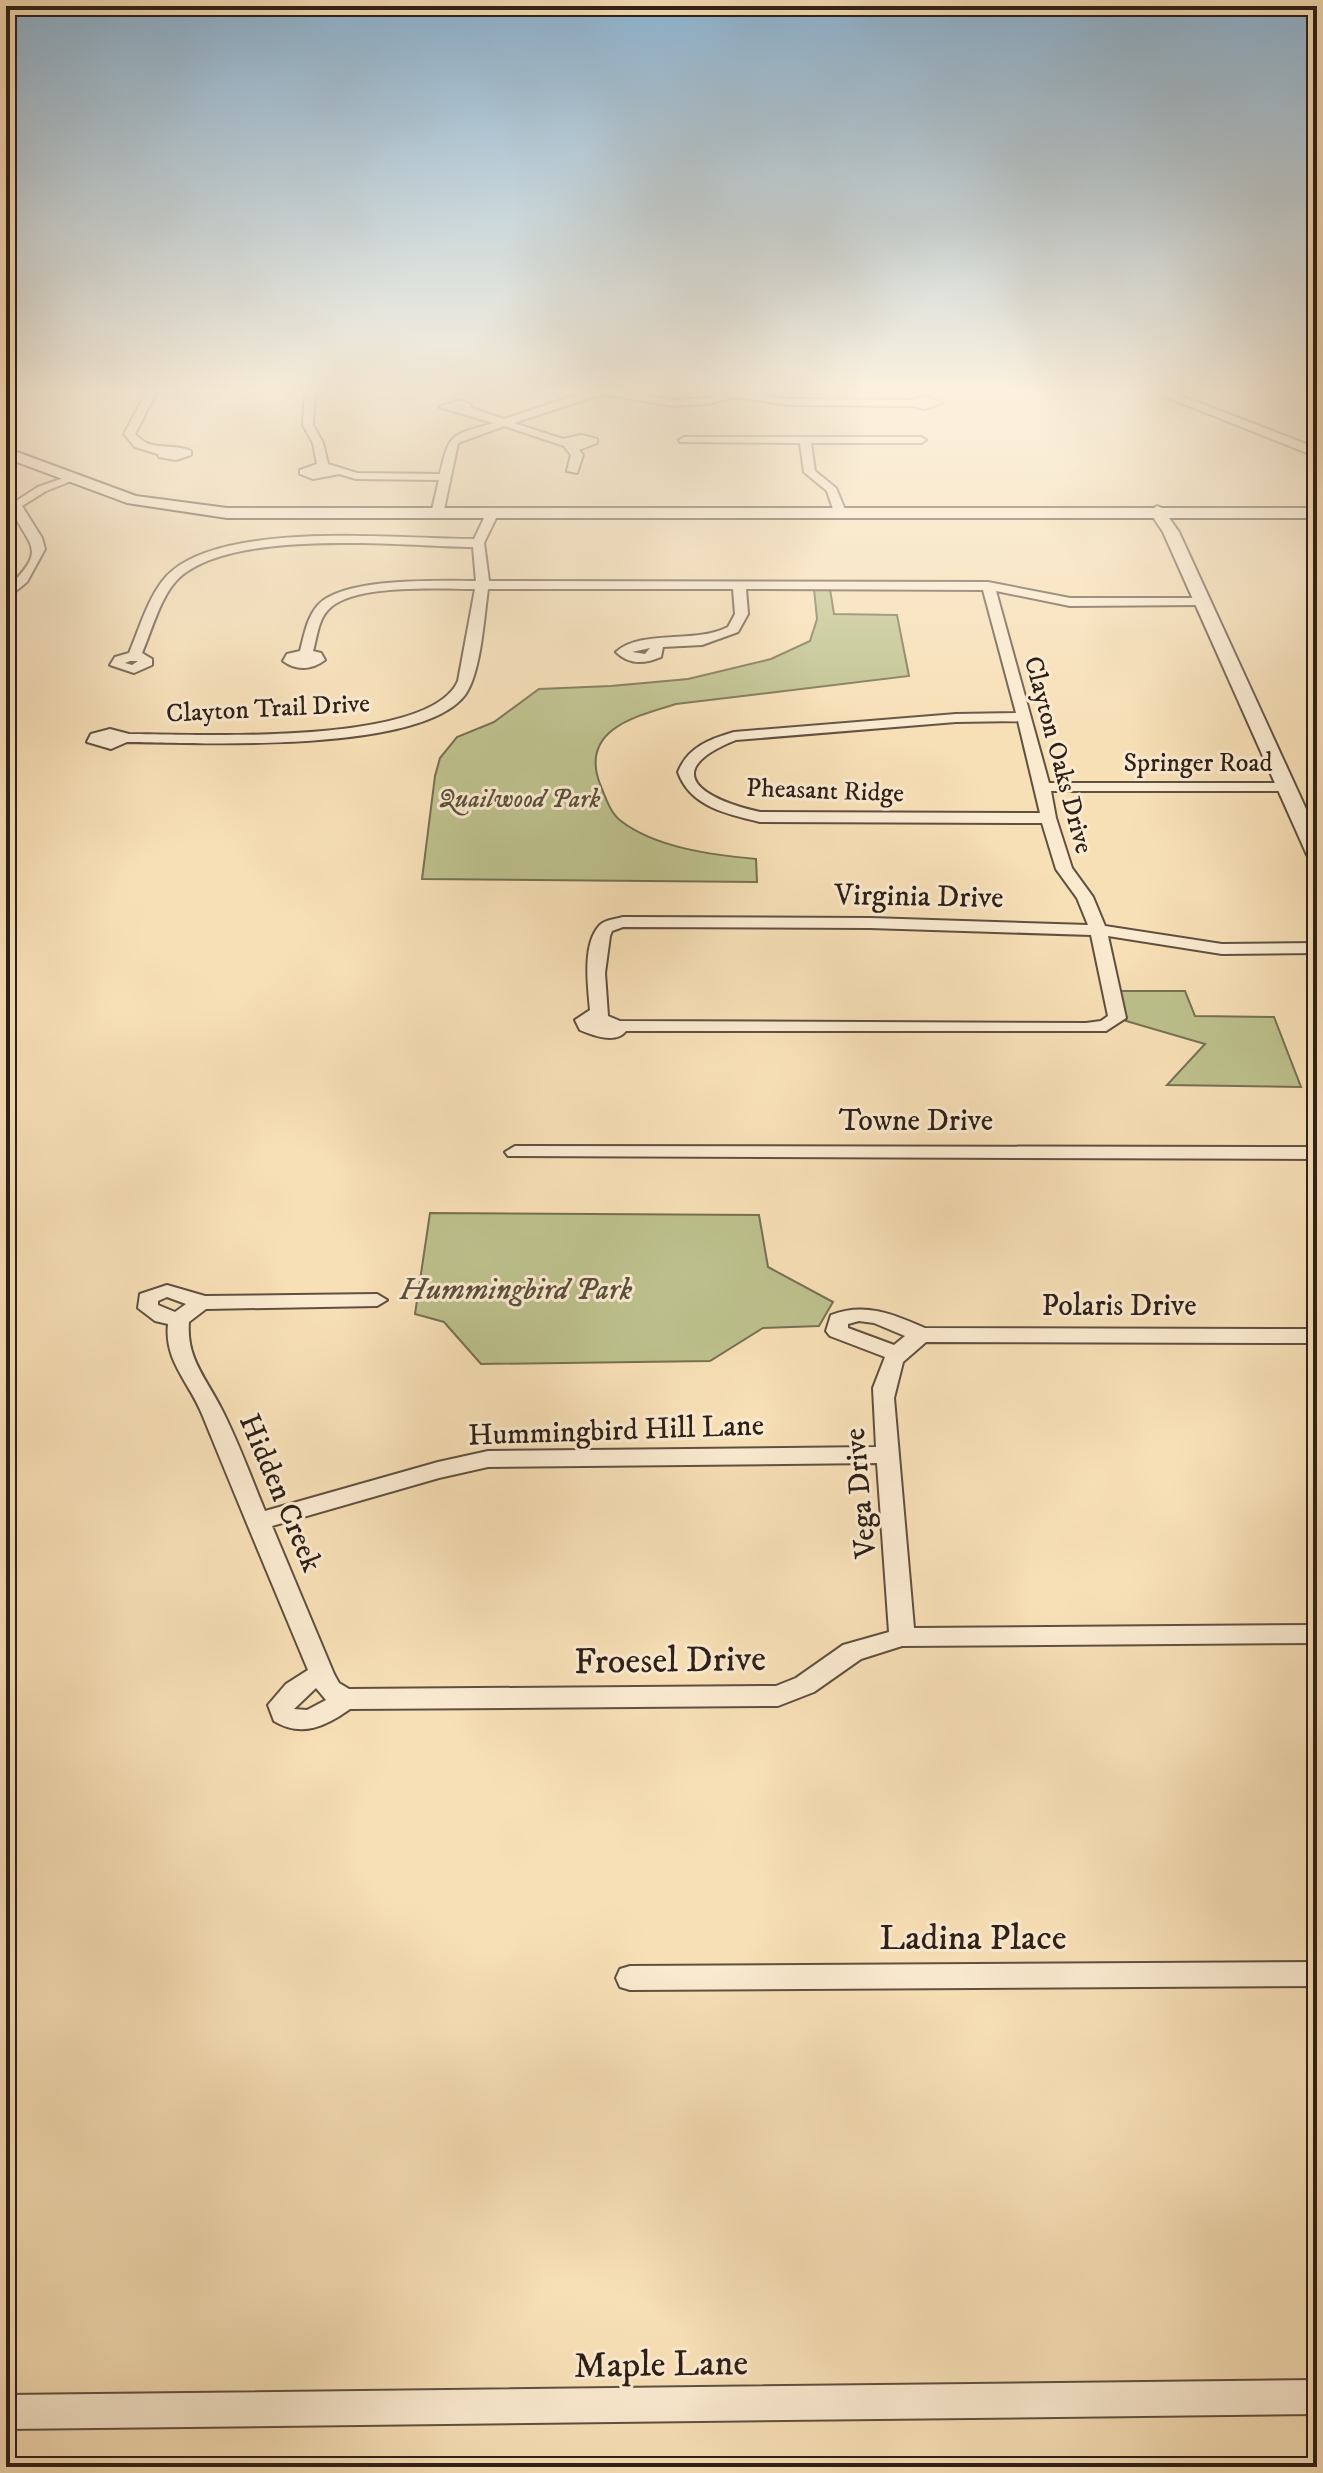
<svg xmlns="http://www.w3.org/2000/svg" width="1323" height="2473" viewBox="0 0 1323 2473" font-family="'IM FELL DW Pica',serif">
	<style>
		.green { fill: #bdc18d; stroke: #767052; stroke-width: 2 }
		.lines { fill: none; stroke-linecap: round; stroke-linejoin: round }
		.minor-casing { stroke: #605040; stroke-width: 4 }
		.tertiary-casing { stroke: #605040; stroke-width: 4 }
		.secondary-casing { stroke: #2e2018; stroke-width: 4 }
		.minor { fill: #faead0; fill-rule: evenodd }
		.tertiary { fill: #faead0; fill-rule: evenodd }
		.secondary { fill: #faead0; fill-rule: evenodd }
		.labels { text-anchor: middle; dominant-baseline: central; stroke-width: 6; stroke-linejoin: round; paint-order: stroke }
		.far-street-label { font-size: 26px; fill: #2e2018; stroke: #faead0 }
		.far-park-label { font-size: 26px; font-style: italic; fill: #59503b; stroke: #faead0 }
		.street-label { font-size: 30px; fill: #2e2018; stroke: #faead0 }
		.park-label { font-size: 30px; font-style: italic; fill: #59503b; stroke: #faead0 }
		.near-street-label { font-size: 36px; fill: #2e2018; stroke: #faead0 }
	</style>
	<rect width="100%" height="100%" fill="#f7dfb6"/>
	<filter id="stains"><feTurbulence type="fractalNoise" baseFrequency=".0025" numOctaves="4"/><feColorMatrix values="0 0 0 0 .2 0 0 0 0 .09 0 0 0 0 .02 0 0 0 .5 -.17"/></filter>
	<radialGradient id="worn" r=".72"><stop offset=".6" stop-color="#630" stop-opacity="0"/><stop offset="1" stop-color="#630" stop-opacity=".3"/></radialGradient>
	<!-- green -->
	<g class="green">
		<path d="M814 589H830L834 614 897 615 909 676 676 704C637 716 579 729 600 784 605 796 610 813 621 821 656 848 713 855 756 859L757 882 422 879 435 776 440 758 457 737 494 722 539 689 611 686 688 679 771 659 810 641 817 619Z"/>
		<path d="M1119 991H1185L1195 1016 1274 1017 1301 1087 1167 1085 1205 1044 1126 1021Z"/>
		<path d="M430 1213 759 1215 768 1267 833 1302 819 1326 763 1328 710 1361 481 1364 444 1322 415 1314Z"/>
	</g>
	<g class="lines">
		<!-- minor casing -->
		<g class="minor-casing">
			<g id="minor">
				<path d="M147 391H157L135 434C152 453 170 442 191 451V455L176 460 159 457 158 454 135 447 124 434Z"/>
				<path d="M305 391H315L313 425 323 443 328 464 357 473 440 474C450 430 452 436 493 423L439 407 460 400 471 405V408L504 419 589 391H615L673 400 708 398 733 391 789 399 913 400 925 396 942 403 924 409 913 406 789 405 735 397 708 404 673 406 602 394 514 423 563 439 581 435 597 439V443L579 450 583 455 577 473 567 471 571 455 564 446 504 426 458 443 443 514 437 518 431 514 439 480 356 479 339 474 313 479 300 474V470L317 464 313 443 303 425Z"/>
				<path d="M684 437H921L926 440 921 443H811L815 471 836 488 846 512 840 516 834 512 827 491 804 472 800 443 680 442 679 440Z"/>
				<path d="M69 476 79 478 46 491 22 506 42 538 45 549 27 582 6 599V589C52 546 26 547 10 505L38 487Z"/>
				<path d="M492 510 498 514 484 543 489 581 988 582 1070 598H1207L1208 601 1202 605 1070 606 996 591 1049 783H1286L1293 787 1286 791H1051L1056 818 1072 868 1093 897 1105 926 1222 944 1317 943V953L1222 954 1108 936 1126 1018 1106 1031H626C616 1044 594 1036 580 1030L575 1020 590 1010C588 987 582 945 599 926 604 920 615 919 623 917L870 918 1088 925 1077 898 1056 869 1042 823 760 822C728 814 690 807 678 772 688 747 710 739 734 732L956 714 1016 713 983 590 746 589 748 614 738 632 702 645 663 647 661 657C645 664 629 665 616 652 641 629 696 644 728 627L735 614 733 589H488C484 617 481 673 465 695 420 754 199 743 127 742L111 749 87 742 91 734 110 729 129 734C194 734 429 747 458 681L475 589C441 589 352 583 328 610 318 620 317 638 313 651L321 653 325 660C312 670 296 671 283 661L287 654 300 651C304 636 307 617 318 605 344 577 439 581 476 581L473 547C400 546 236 528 180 577 161 594 152 630 142 653L152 659V665L134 673 110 665 115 657 129 653C140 628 150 589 172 571 231 521 397 539 474 539L486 514ZM650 648 645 654 632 652ZM130 661H138L132 665 125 663ZM1018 721 1040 813 760 812C705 800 656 772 736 740L956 722ZM623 927 870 928 1091 935 1108 1016 1101 1021 1086 1023 620 1021 608 1016 605 973 610 936 612 931Z"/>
				<path d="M515 1146 1317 1147V1159L508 1156 505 1152Z"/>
				<path d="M167 1285 205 1296 377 1294 387 1300 377 1306 206 1309 189 1322C186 1358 206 1378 221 1408 238 1441 251 1477 265 1511L438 1462 488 1451 876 1447 873 1388 885 1357 830 1336 826 1331 831 1315C865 1302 893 1314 925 1328L1317 1329V1343L926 1342 903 1362 894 1398 914 1628 1317 1625V1643L902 1646 861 1659 814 1692 778 1706 350 1709C326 1726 302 1738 274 1721L268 1705 286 1684 308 1670C272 1584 237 1500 202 1414 189 1382 164 1361 168 1324L155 1321 138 1308 140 1294ZM167 1297 186 1304 175 1312 158 1305V1301ZM859 1321 874 1323 905 1336 894 1345 848 1328V1324ZM877 1463 889 1632 843 1645 796 1678 776 1686 349 1689 339 1683 334 1674 272 1526 439 1478 488 1467ZM316 1688 326 1700 307 1710 294 1709Z"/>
				<path d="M1317 1962V1986L630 1990 620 1987 616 1978 620 1969 630 1966Z"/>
				<path d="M1317 2380V2414L6 2429V2395Z"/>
			</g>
		</g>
		<!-- tertiary casing -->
		<g class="tertiary-casing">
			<g id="tertiary">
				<path d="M1151 391H1169L1317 448V457Z"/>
				<path d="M1157 506 1162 508 1179 532 1317 833V861L1307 855 1163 532 1149 511Z"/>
			</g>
		</g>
		<!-- secondary casing -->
		<g class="secondary-casing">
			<path id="secondary" d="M6 448 136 496 227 508H1317V518H227L127 503 6 458Z"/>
		</g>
		<!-- minor -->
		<use href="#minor" class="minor"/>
		<!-- tertiary -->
		<use href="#tertiary" class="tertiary"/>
		<!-- secondary -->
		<use href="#secondary" class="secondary"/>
	</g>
	<!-- sky -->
	<linearGradient id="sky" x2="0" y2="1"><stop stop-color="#8db6d6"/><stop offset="0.53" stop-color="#fbf1de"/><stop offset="1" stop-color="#fbf1de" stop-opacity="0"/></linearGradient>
	<rect width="1323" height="737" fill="url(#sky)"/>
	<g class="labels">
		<!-- far-street labels -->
		<g class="far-street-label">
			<text transform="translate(268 709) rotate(-3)">Clayton Trail Drive</text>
			<text transform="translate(1058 755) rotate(75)">Clayton Oaks Drive</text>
			<text x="1198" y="763">Springer Road</text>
			<text transform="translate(825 791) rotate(2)">Pheasant Ridge</text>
		</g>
		<!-- far-park labels -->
		<g class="far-park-label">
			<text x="519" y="799">Quailwood Park</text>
		</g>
		<!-- street labels -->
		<g class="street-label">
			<text transform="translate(919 897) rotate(1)">Virginia Drive</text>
			<text x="916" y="1121">Towne Drive</text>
			<text x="1119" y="1306">Polaris Drive</text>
			<text transform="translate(616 1431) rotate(-2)">Hummingbird Hill Lane</text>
			<text transform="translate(280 1493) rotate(67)">Hidden Creek</text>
			<text transform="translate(861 1493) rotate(-95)">Vega Drive</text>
		</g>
		<!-- park labels -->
		<g class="park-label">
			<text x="516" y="1290">Hummingbird Park</text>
		</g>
		<!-- near-street labels -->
		<g class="near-street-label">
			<text transform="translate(670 1661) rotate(-1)">Froesel Drive</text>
			<text x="973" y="1938">Ladina Place</text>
			<text transform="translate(661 2365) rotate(-1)">Maple Lane</text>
		</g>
	</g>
	<!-- margin -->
	<rect width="1323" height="2473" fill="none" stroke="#f7dfb6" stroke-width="32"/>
	<rect x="8" y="8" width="1307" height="2457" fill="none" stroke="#2e2018" stroke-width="4"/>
	<rect x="16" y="16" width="1291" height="2441" fill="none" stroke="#2e2018" stroke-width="2"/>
	<rect width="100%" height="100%" filter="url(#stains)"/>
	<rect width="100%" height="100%" fill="url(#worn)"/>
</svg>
